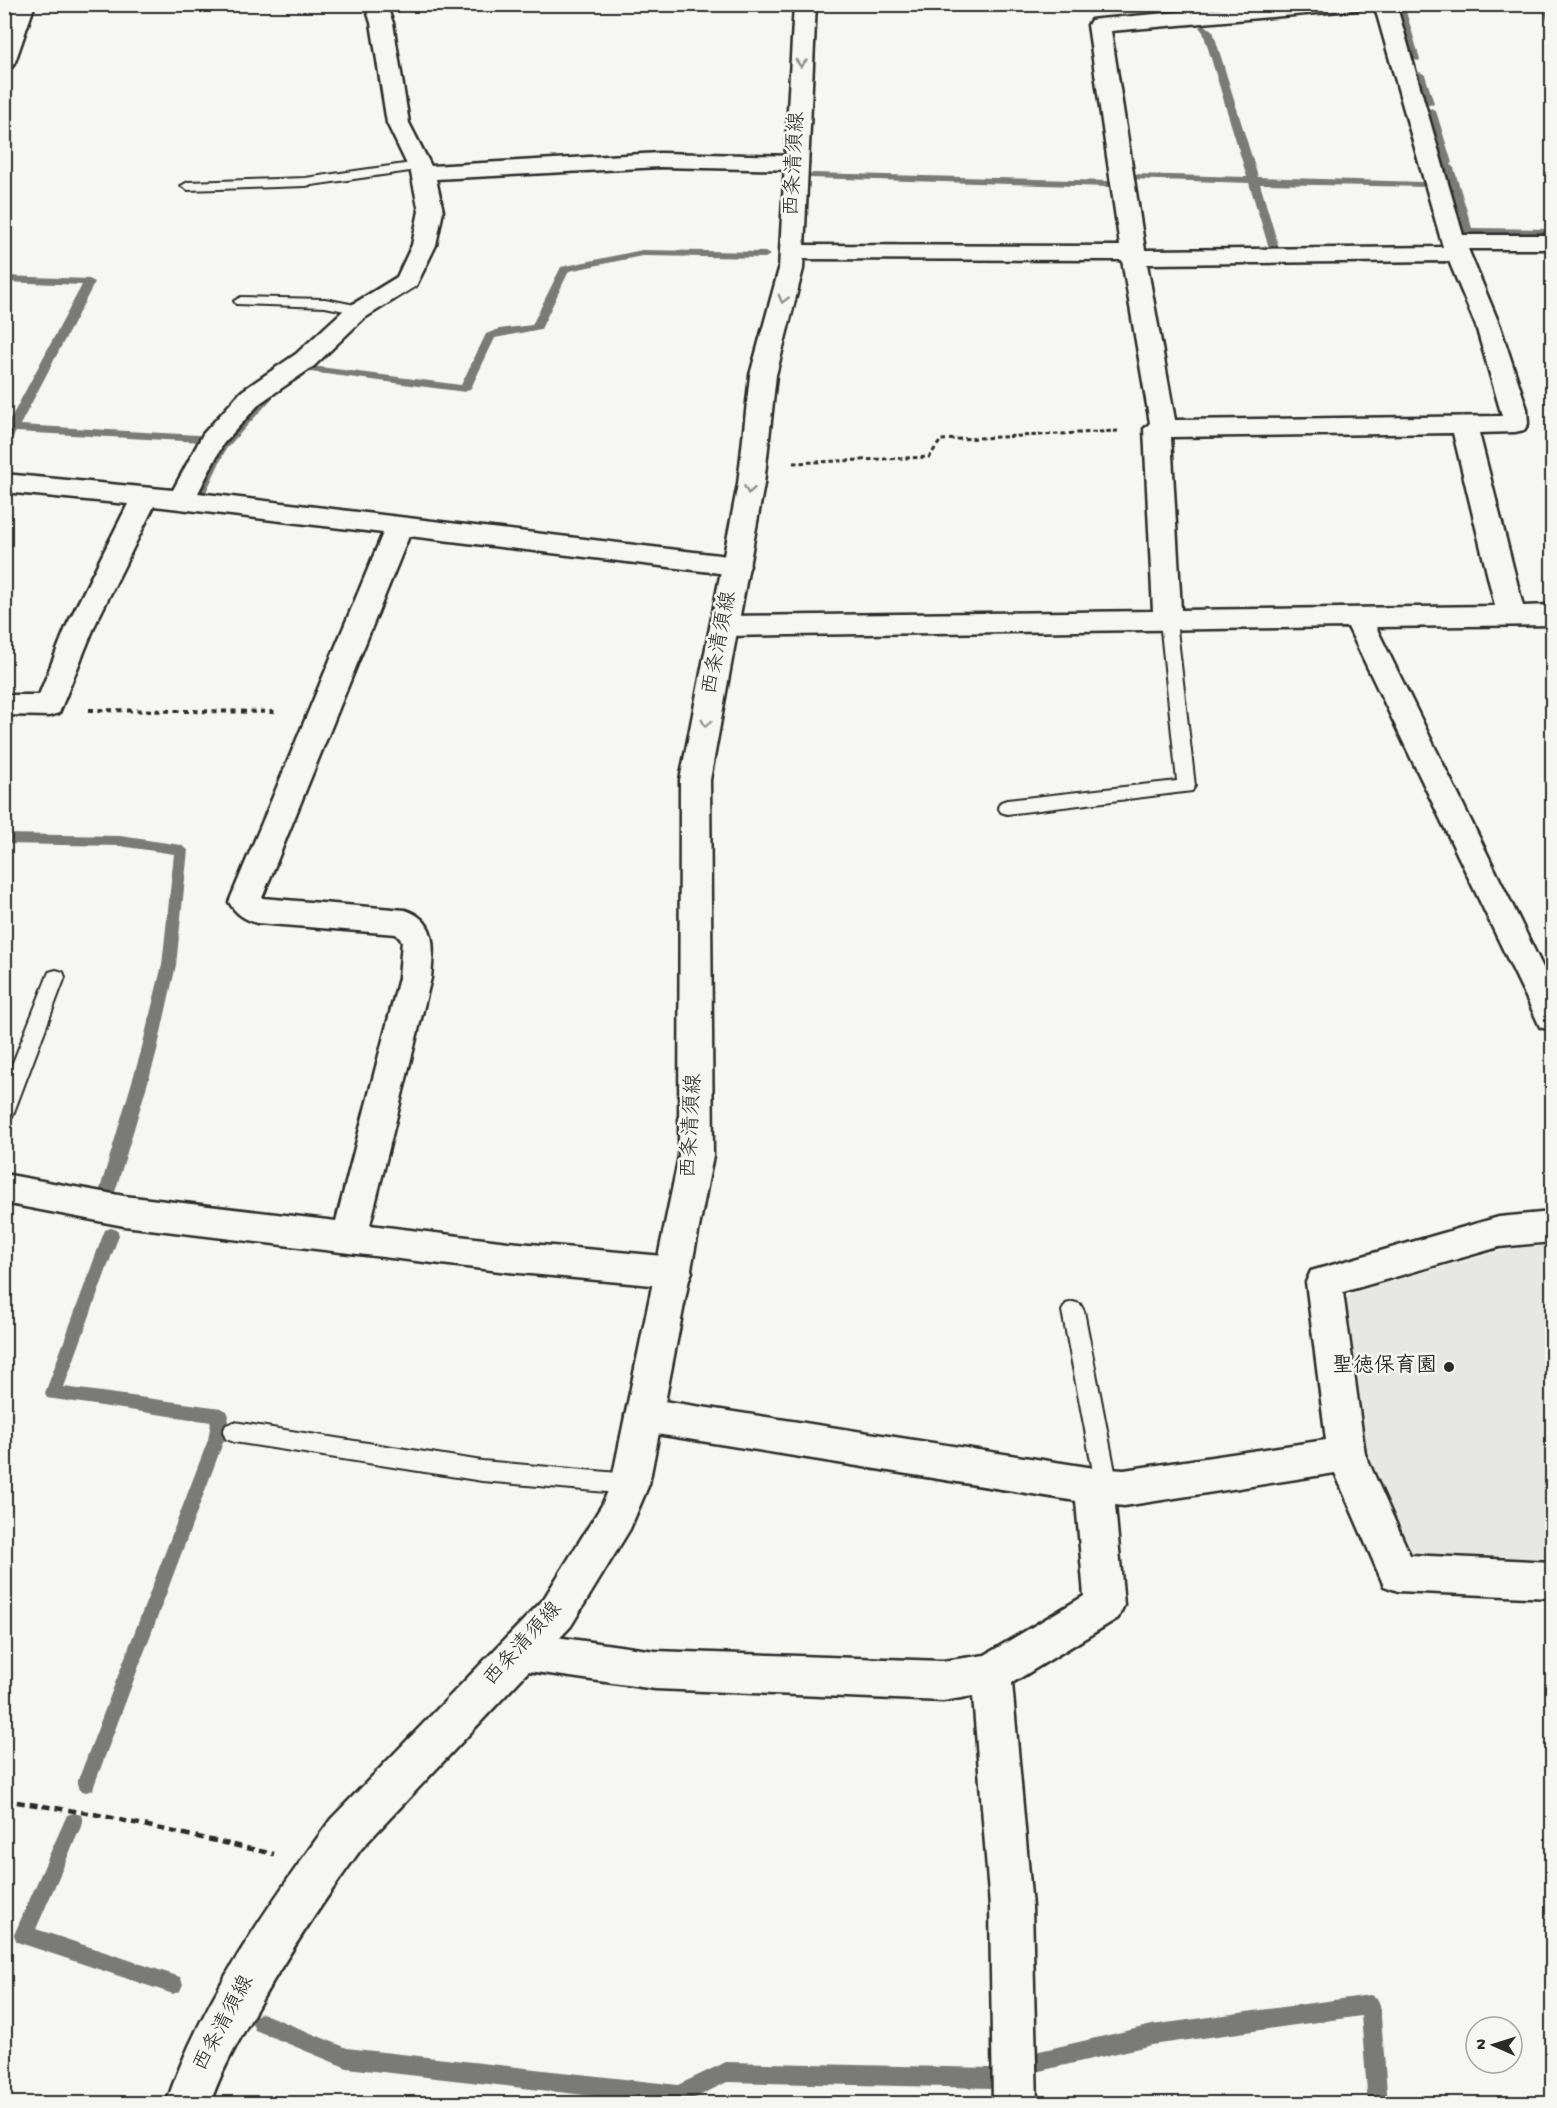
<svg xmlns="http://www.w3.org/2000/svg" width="1557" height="2108" viewBox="0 0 1557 2108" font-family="'Gochi Hand','Klee One',sans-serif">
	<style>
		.built { fill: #e7e7e3 }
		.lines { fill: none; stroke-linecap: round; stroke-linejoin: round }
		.stream { fill: #7a7a78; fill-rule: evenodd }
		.service-casing { stroke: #2b2b2b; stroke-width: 4 }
		.minor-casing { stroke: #2b2b2b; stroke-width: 5 }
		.secondary-casing { stroke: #2b2b2b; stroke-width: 5 }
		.path-far2 { stroke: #2b2b2b; stroke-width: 3; stroke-dasharray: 4.5 3; stroke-linecap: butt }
		.path-far1 { stroke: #2b2b2b; stroke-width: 4; stroke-dasharray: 5 4.5; stroke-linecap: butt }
		.path { stroke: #2b2b2b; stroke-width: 4.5; stroke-dasharray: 8 5; stroke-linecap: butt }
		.service { fill: #f6f6f2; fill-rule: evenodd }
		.minor { fill: #f6f6f2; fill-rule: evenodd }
		.secondary { fill: #f6f6f2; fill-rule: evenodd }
		.oneway { stroke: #90908e }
		.poi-dot { fill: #2b2b2b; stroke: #f6f6f2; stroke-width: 2 }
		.labels { text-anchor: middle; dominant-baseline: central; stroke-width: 5; stroke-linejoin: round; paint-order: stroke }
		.street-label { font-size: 21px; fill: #2b2b2b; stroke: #f6f6f2 }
		.poi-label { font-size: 21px; font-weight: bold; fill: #2b2b2b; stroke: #f6f6f2; text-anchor: end }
	</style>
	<rect width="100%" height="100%" fill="#f6f6f2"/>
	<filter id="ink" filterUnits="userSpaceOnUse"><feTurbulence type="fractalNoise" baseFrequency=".0167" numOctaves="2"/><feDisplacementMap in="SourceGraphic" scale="12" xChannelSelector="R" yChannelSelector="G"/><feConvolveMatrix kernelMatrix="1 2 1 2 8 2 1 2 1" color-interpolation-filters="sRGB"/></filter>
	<g filter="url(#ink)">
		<!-- built -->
		<path class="built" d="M1552 1245V1568L1425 1564 1409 1550 1363 1441 1349 1431 1343 1304 1351 1293 1504 1250Z"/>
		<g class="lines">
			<!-- stream -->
			<g class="stream">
				<path d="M1175 4H1186L1193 12 1185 14Z"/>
				<path d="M1542 4H1552V23L1547 20Z"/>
				<path d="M1400 5 1405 8 1420 59 1419 61 1410 59 1395 8Z"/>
				<path d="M1204 24 1213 31 1258 177 1423 182 1427 183V187L1260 184 1279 248 1274 251 1269 248 1249 183 1129 179V175L1133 174 1247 177 1203 32 1199 27Z"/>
				<path d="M1420 72 1425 75 1434 103 1433 105 1424 103 1415 75Z"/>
				<path d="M1431 108 1436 111 1452 163 1451 165 1454 168 1472 228 1552 229V235L1464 233 1444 168 1445 166 1442 163 1426 111Z"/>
				<path d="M813 173 1109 181 1114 184 1109 187 809 178 808 176Z"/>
				<path d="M642 250 765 252 770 255 765 258 642 256 569 271 541 329 495 338 471 388 465 392 310 372 277 393 226 449 205 494 201 495 195 491 217 444 269 387 304 365 461 385 486 334 499 329 532 325 561 267Z"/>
				<path d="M4 276 89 279 95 282 20 425 198 435 202 436V442L16 432 8 445 4 446V431L82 285 4 282Z"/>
				<path d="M4 834 120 836 181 845 188 850 176 965 156 1055 116 1189 114 1194 108 1196 102 1194 100 1189 140 1055 162 965 174 854 120 846 4 844Z"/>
				<path d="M111 1228 117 1230 119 1235 64 1387 221 1408 227 1411 229 1416 224 1440 95 1783 93 1790 86 1792 79 1790 77 1783 208 1440 211 1422 47 1398 45 1393 103 1235 105 1230Z"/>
				<path d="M74 1813 81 1815 83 1822 36 1929 180 1977 183 1984 180 1991 173 1994 17 1942 14 1935 17 1928 67 1815Z"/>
				<path d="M1370 1995 1377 1998 1380 2005 1388 2104H1368L1361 2016 1152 2045 1031 2073 1024 2070 1021 2063 1024 2056 1031 2053 1152 2025Z"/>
				<path d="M262 2013 347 2048 678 2085 726 2062 991 2068 998 2071 1001 2078 998 2085 991 2088 727 2082 683 2104H664L347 2068 255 2030 252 2023 255 2016Z"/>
			</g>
			<!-- service casing -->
			<g class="service-casing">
				<g id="service">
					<path d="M419 162 424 163 426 166 424 169 305 186 188 190 181 186 188 182 305 178Z"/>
					<path d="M241 297 325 299 365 307 367 310 360 314 325 307 236 304 234 301Z"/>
					<path d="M1168 615 1174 617 1176 621 1195 786 1192 791 1007 814 1001 812 998 807 1001 802 1007 800 1177 781 1160 621 1162 617Z"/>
					<path d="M56 970 63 972 65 977 14 1112 11 1118 4 1120V1085L47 977 49 972Z"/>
					<path d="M1073 1302 1080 1304 1084 1311 1118 1487 1115 1494 1107 1497 1099 1494 1096 1487 1062 1311 1066 1304Z"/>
					<path d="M234 1422 482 1461 630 1474 638 1477 641 1484 638 1491 630 1494 482 1481 234 1442 226 1439 223 1432 226 1425Z"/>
				</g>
			</g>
			<!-- minor casing -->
			<g class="minor-casing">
				<g id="minor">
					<path d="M365 4H386L393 23 409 123 431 166 660 153 796 156 804 158 808 163 804 168 796 170 660 167 436 179 443 211 436 245 416 286 363 319 314 366 260 403 223 444 198 493 736 557 746 559 750 566 746 573 736 575 409 536 262 898 405 910C439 921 433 950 431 978L370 1225 508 1242 674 1257 687 1261 692 1272 687 1283 674 1287 508 1272 124 1226 4 1203V1174L124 1196 336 1221 399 978 402 941 396 934 257 923C244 919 236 914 229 902L383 533 154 506 95 625 59 713 49 716 4 715V695H39L67 625 128 504 4 492V474L173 490 203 434 242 391 296 354 345 309 397 277 412 245 419 211 411 173 387 123 371 23Z"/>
					<path d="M1269 4H1362L1360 9 1352 10 1111 31 1145 250 1443 247 1374 4H1396L1463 235H1552V249H1468L1500 326 1527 409 1528 424 1524 430 1515 432 1479 433 1523 606 1552 605V625L1376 627 1552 986V1031L1540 1027 1536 1018 1348 627 725 636 715 633 711 626 715 619 725 616 1153 611 1144 429 1150 423 1122 260 792 259 783 257 780 252 783 247 792 245 1120 246 1088 25 1091 20 1099 19ZM1449 261 1476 326 1502 416 1175 420 1147 264ZM1453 433 1495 606 1181 610 1171 437Z"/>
					<path d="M1552 1212V1242L1499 1247 1343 1292 1365 1454 1410 1555 1552 1562V1598L1398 1591 1384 1586 1335 1473 1124 1506 1115 1505 1124 1605 1118 1618 1012 1683 1032 1907 1037 2104H993L990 1907 973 1696 943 1701 655 1689 521 1670 507 1665 501 1651 507 1637 521 1632 655 1651 943 1661 985 1655 1084 1596 1076 1501 644 1432 631 1427 625 1415 631 1403 644 1398 1094 1468 1124 1470 1326 1440 1306 1282 1311 1271 1499 1217Z"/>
				</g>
			</g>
			<!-- secondary casing -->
			<g class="secondary-casing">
				<g id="secondary">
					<path d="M13 4H35L15 62 12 67 4 68V29Z"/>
					<path d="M794 4H816L803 269 776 375 764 484 710 780 713 1156 649 1484 630 1529 571 1626 361 1849C323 1902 287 1955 255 2012 238 2042 221 2071 210 2104H166C201 2000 267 1907 331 1819L543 1600 602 1505 611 1484 679 1156 680 780 738 484 750 375 779 269Z"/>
				</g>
			</g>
			<!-- path-far2 -->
			<path class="path-far2" d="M793 463 929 457 941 440 1118 431"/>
			<!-- path-far1 -->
			<path class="path-far1" d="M89 710 279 712"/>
			<!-- path -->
			<path class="path" d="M4 1800 94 1814 274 1854"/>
			<!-- service -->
			<use href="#service" class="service"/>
			<!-- minor -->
			<use href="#minor" class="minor"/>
			<!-- secondary -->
			<use href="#secondary" class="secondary"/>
		</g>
		<!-- one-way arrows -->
		<defs><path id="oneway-chevron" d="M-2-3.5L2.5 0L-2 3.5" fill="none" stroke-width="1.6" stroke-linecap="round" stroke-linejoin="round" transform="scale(1.5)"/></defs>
		<g class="oneway">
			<use href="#oneway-chevron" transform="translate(801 63) rotate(93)"/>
			<use href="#oneway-chevron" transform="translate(783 299) rotate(105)"/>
			<use href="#oneway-chevron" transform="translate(749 490) rotate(100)"/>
			<use href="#oneway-chevron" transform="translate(706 723) rotate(101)"/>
		</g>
	</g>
	<!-- markers -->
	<circle class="poi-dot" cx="1449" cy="1367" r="6"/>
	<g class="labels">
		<!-- street labels -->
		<g class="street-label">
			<text transform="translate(796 164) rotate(-87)">西条清須線</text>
			<text transform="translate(721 643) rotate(-79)">西条清須線</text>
			<text transform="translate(693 1126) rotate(-87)">西条清須線</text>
			<text transform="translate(524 1645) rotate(-48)">西条清須線</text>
			<text transform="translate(225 2024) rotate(-62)">西条清須線</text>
		</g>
		<!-- poi labels -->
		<g class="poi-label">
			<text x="1437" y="1367">聖徳保育園</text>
		</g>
	</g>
	<!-- margin -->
	<rect width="1557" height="2108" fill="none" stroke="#f6f6f2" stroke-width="24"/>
	<rect x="12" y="12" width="1533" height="2084" fill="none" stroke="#2b2b2b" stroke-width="2" filter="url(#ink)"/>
	<!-- north arrow -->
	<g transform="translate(1494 2045) rotate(273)"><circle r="28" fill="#f6f6f2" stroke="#a5a5a2" stroke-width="1.5"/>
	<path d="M0-4.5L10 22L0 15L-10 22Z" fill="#2b2b2b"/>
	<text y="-9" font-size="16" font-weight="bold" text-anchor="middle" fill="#2b2b2b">N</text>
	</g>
</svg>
